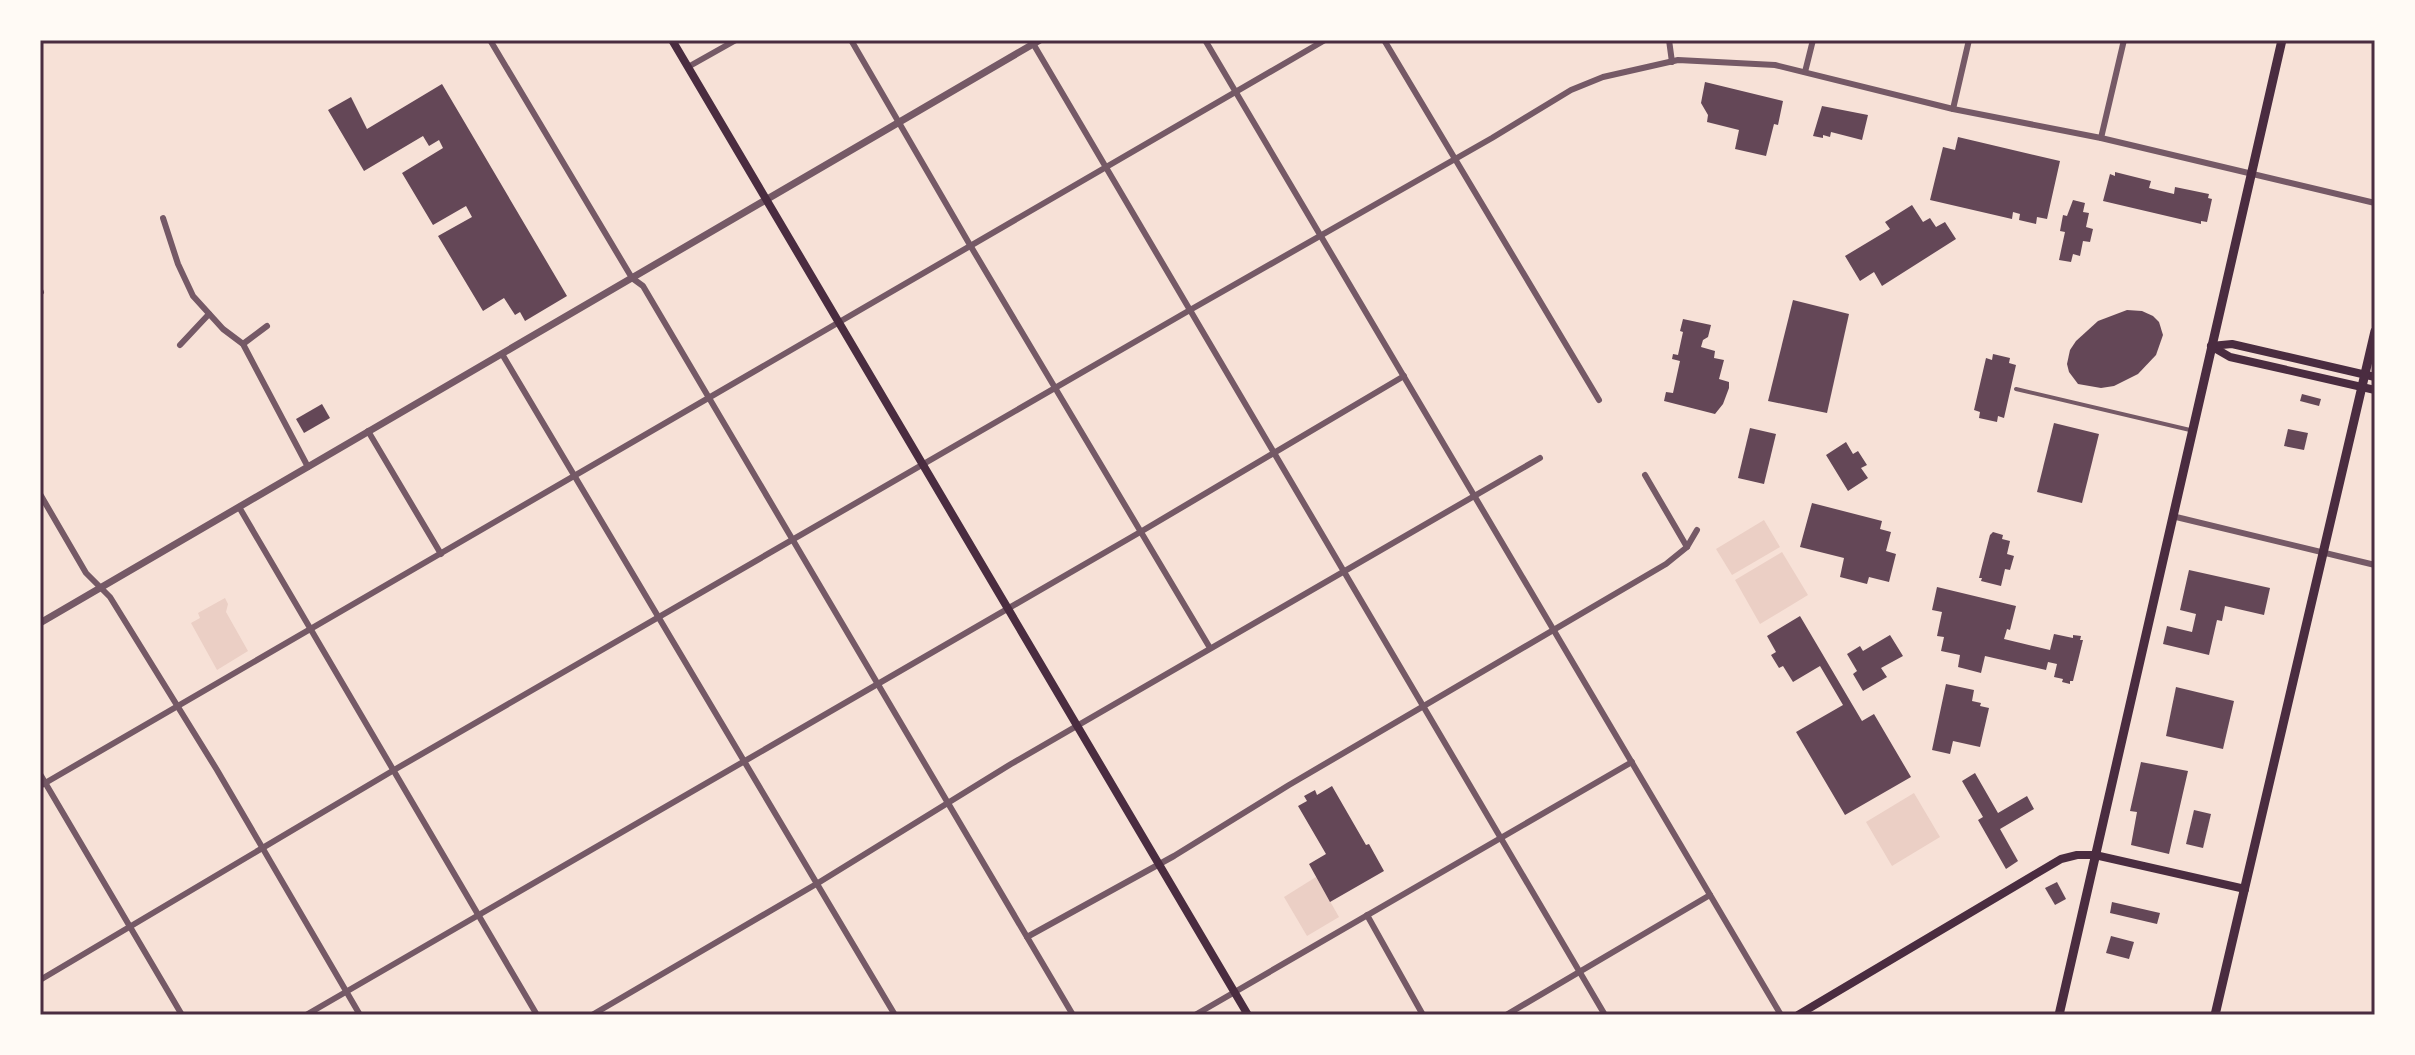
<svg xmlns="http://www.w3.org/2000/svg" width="2415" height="1055" viewBox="0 0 2415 1055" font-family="'Varela Round',sans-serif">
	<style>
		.green { fill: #ebcfc5 }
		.building { fill: #644757 }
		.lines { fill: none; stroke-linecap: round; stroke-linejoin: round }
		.pedestrian { stroke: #755966; stroke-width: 4 }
		.minor { stroke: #755966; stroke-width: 6 }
		.tertiary { stroke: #755966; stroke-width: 7 }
		.secondary { stroke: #4a2c40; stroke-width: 8 }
		.primary { stroke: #4a2c40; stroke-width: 9 }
		.neatline { fill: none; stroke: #4a2c40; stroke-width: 3 }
	</style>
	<rect width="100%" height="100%" fill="#f7e1d7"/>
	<!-- green -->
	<g class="green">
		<path d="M1764 520 1780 547 1732 575 1716 549Z"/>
		<path d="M1782 552 1808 595 1760 624 1735 580Z"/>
		<path d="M225 598 228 604 226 612 248 651 217 670 191 623 200 618 198 613Z"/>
		<path d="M1914 793 1940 837 1892 866 1866 822Z"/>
		<path d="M1316 877 1339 917 1307 936 1284 897Z"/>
	</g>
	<!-- building -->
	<g class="building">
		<path d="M1705 82 1783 101 1778 125 1774 124 1766 156 1735 149 1739 130 1707 122 1708 115 1701 103Z"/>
		<path d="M442 84 567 296 525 321 520 312 515 315 504 298 483 311 438 236 472 217 466 206 433 225 402 173 443 148 439 140 429 146 423 136 364 171 328 110 351 97 367 129Z"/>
		<path d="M1822 106 1868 115 1862 140 1831 132 1830 137 1823 135V138L1813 136Z"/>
		<path d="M1958 137 2060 161 2047 219 2037 217 2036 224 2019 220 2020 214 2013 212 2012 219 1930 200 1943 147 1955 150Z"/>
		<path d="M2115 172 2151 181 2149 188 2174 194 2175 187 2209 194 2208 198 2212 199 2207 222 2201 221V224L2103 201 2110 174 2115 176Z"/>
		<path d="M2073 200 2085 203 2083 212 2089 213 2086 227 2093 229 2090 242 2083 241 2080 256 2073 254 2071 262 2059 260 2065 232 2060 231 2063 215 2067 216Z"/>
		<path d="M1912 205 1923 222 1930 218 1936 227 1945 222 1956 239 1882 286 1874 272 1860 281 1845 256 1890 229 1885 222Z"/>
		<path d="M1793 300 1849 314 1827 413 1768 401Z"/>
		<path d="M2127 310 2142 311 2153 316 2159 322 2163 335 2156 355 2138 374 2114 386 2101 388 2078 384 2069 372 2067 364 2070 350 2076 341 2098 321Z"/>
		<path d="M1683 319 1711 325 1708 337 1703 340 1701 347 1715 351 1714 358 1724 360 1719 379 1729 382V388L1723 404 1715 414 1664 401 1666 392 1673 393 1680 361 1672 359 1673 354 1678 355 1683 332 1680 331Z"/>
		<path d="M1993 354 2010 358 2009 363 2016 365 2004 418 1998 416 1997 422 1979 418 1980 412 1974 410 1986 358 1992 360Z"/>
		<path d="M2302 394 2321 399 2319 406 2300 401Z"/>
		<path d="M322 404 330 418 304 433 296 419Z"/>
		<path d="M2054 423 2099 434 2082 503 2037 492Z"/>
		<path d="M1750 428 1776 434 1764 484 1738 478Z"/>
		<path d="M2288 429 2308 433 2304 450 2284 446Z"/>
		<path d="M1846 442 1853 454 1858 451 1867 465 1861 468 1868 478 1848 491 1826 455Z"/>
		<path d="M1812 503 1882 521 1880 529 1891 532 1886 551 1896 554 1889 582 1869 577 1867 584 1840 577 1844 558 1800 547Z"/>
		<path d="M1993 532 2003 535 2002 539 2010 541 2007 554 2014 556 2010 570 2005 569 2001 586 1981 581 1982 578H1979L1990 535Z"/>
		<path d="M2189 570 2270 588 2264 615 2225 606 2222 621 2217 620 2209 655 2163 644 2167 626 2192 632 2196 614 2180 610Z"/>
		<path d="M1937 587 2016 606 2010 630 2007 629 2004 639 2050 650 2054 634 2073 638V635L2081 636 2080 640H2083L2073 681H2070V684L2062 682 2063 679 2054 677 2057 664 2048 662 2046 670 1985 656 1981 673 1958 667 1960 655 1941 651 1944 637 1937 636 1942 612 1932 610Z"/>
		<path d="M1800 616 1862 721 1874 714 1911 777 1845 815 1796 732 1843 705 1820 666 1793 682 1783 666 1779 668 1771 655 1776 652 1767 636Z"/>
		<path d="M1890 635 1903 656 1881 668 1887 677 1863 691 1853 674 1857 671 1847 654 1860 646 1863 651Z"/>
		<path d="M1946 684 1974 690 1972 701 1981 703 1980 706 1989 708 1980 747 1953 741 1950 754 1932 750Z"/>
		<path d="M2176 687 2234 701 2223 749 2166 736Z"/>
		<path d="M2141 762 2188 771 2169 854 2131 845 2137 812 2130 811Z"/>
		<path d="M1975 773 1998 813 2027 796 2034 809 2000 829 2018 861 2006 869 1978 820 1983 817 1962 781Z"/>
		<path d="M1332 786 1366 845 1369 844 1384 871 1330 902 1309 864 1326 854 1298 806 1307 801 1304 796 1315 790 1317 795Z"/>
		<path d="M2194 810 2211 814 2203 848 2186 844Z"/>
		<path d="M2057 882 2066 899 2055 905 2045 888Z"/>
		<path d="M2112 902 2160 913 2157 924 2110 913Z"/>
		<path d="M2111 936 2134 942 2129 959 2106 953Z"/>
	</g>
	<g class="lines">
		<!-- pedestrian -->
		<path class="pedestrian" d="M2016 389 2190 430"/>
		<!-- minor -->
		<g class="minor">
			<path d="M490 40 632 278 643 286 1073 1015"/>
			<path d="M851 40 970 245 1210 648"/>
			<path d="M1031 40 1605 1015"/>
			<path d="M1205 40 1781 1015"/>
			<path d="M1384 40 1599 400"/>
			<path d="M1669 40 1672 62"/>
			<path d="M688 67 736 40"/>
			<path d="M1805 72 1813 40"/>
			<path d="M1953 109 1969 40"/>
			<path d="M2101 138 2124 40"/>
			<path d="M163 218 178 264 193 296 223 329 243 344 308 467"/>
			<path d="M40 290 41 292"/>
			<path d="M243 344 267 326"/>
			<path d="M180 345 209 314"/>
			<path d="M502 354 895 1015"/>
			<path d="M368 431 441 554"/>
			<path d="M1645 475 1687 547"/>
			<path d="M40 494 86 573 110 597 217 770 360 1015"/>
			<path d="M239 507 537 1015"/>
			<path d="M2172 516 2375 565"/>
			<path d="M40 774 182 1015"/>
			<path d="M40 786 1325 40"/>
			<path d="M1367 915 1423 1015"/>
			<path d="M1027 937 1174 856 1289 785 1666 564 1687 547 1697 530"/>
			<path d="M40 980 394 770 1190 310 1492 138 1571 90 1603 77 1678 60 1775 65 1953 109 2101 138 2375 203"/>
			<path d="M306 1015 1142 531 1404 376"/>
			<path d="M592 1015 818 883 1011 764 1540 458"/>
			<path d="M1195 1015 1632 762"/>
			<path d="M1506 1015 1710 895"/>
		</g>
		<!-- tertiary -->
		<path class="tertiary" d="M40 623 1040 40"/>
		<!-- secondary -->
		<g class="secondary">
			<path d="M672 40 1248 1015"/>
			<path d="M2211 346 2230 357 2375 390"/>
			<path d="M2211 346 2232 344 2375 377"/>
			<path d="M1798 1015 2061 859 2077 855H2095L2245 889"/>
		</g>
		<!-- primary -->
		<g class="primary">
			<path d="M2059 1015 2282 40"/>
			<path d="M2215 1015 2375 331"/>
		</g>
	</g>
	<!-- border -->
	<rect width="2415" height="1055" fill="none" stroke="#fffaf5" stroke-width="84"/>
	<rect x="42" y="42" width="2331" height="971" class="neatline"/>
</svg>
